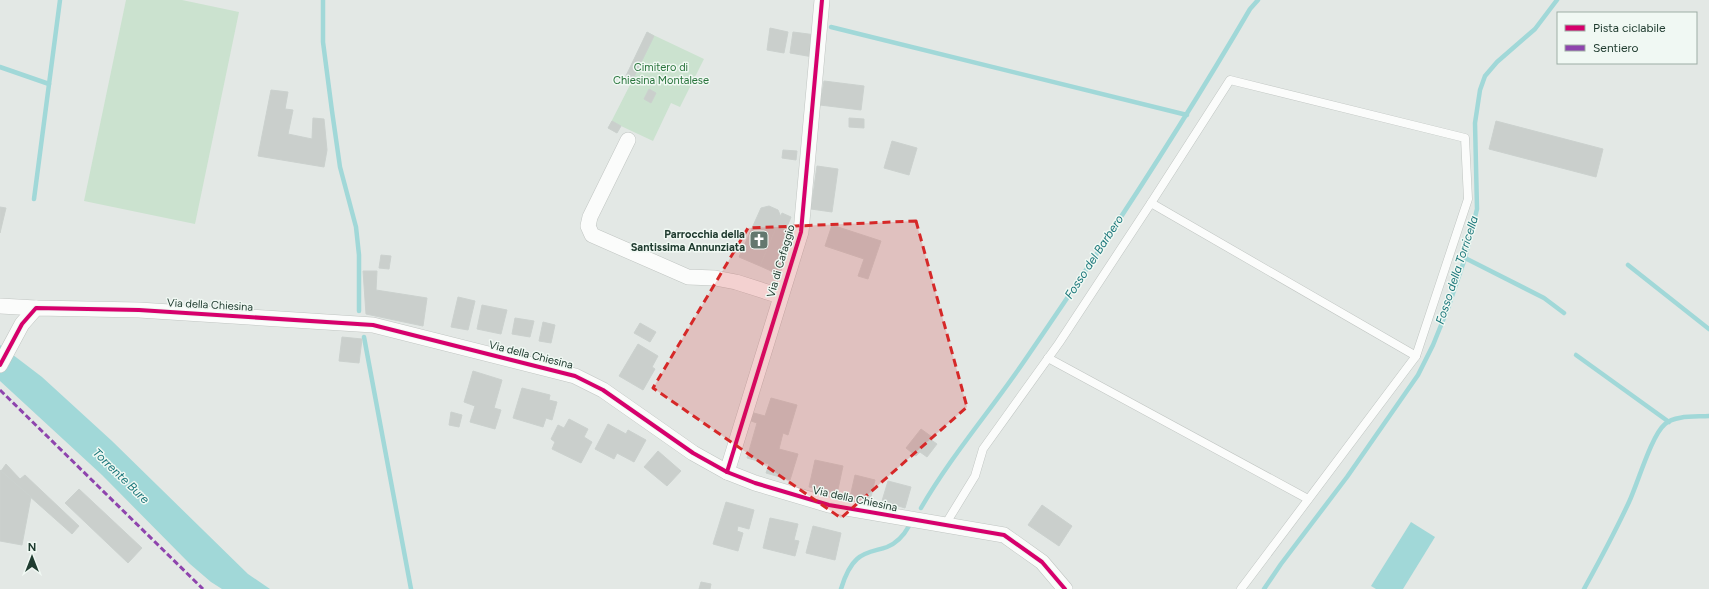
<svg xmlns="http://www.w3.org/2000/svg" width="1709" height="589" viewBox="0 0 1709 589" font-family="Figtree,sans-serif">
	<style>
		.green { fill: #cbe2cf }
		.water { fill: #a1d8d8 }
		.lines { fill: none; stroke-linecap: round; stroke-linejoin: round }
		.stream { stroke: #a1d8d8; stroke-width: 4.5 }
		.building { fill: #cacfcc; stroke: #cbd1ce }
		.lane-casing { stroke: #c0c5c2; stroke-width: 9 }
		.street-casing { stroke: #c0c5c2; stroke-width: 16 }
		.lane { stroke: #fbfcfb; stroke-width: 8 }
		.street { stroke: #fbfcfb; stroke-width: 15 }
		.quiet { stroke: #8e44ad; stroke-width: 3; stroke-dasharray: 6 3; stroke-linecap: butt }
		.cycleway-casing { stroke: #f0f8f3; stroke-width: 6 }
		.cycleway { stroke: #d6006c; stroke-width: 4 }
		.marked { fill: #d62828; fill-opacity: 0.2; stroke: #d62828; stroke-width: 3; stroke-dasharray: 8 5; stroke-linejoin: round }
		.labels { text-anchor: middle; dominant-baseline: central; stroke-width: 3; stroke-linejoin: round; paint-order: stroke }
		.park-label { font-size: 11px; fill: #29743c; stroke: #f0f8f3 }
		.poi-label { font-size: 11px; font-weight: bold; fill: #203c30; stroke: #f0f8f3; text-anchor: end }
		.street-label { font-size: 11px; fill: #203c30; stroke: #f0f8f3 }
		.water-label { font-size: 12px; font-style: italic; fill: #197679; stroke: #f0f8f3 }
	</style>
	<rect width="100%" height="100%" fill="#e3e8e5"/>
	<!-- green -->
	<g class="green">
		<path d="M126 0H182L239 12 195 224 84 201Z"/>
		<path d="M647 32 704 59 680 107 671 103 653 141 621 126 617 133 608 128 631 83 624 80Z"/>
	</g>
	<!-- water -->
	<g class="water">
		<path d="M0 345 42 377 112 441 248 574 270 589H222L211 582 190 564 102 475 0 381Z"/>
		<path d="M1411 522 1435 537 1403 589H1376L1371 586Z"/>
	</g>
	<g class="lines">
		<!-- stream -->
		<g class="stream">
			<path d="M323 0V42L332 111 340 167 356 227 359 255V311"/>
			<path d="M831 27 1187 115"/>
			<path d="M0 67 49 84"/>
			<path d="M34 199 60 0"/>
			<path d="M1465 258 1544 298 1564 313"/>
			<path d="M1628 265 1709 329"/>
			<path d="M364 337 411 589"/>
			<path d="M1576 355 1669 422"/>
			<path d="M921 508C951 456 991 410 1025 360 1104 245 1180 129 1250 9L1258 0"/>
			<path d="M841 589C844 579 849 566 857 559 866 551 876 551 887 547 897 543 904 535 909 526"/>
			<path d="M1264 589 1281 564 1347 477 1418 375 1433 345 1448 308 1465 258 1477 209 1475 123 1480 90 1485 76 1497 62 1535 29 1557 0"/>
			<path d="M1584 589C1600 560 1615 532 1629 502 1638 483 1651 436 1665 424 1675 415 1696 417 1709 416"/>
		</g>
	</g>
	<!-- building -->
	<g class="building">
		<path d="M770 28 788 32 784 53 767 50Z"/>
		<path d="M647 32 654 36 631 83 624 80Z"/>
		<path d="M793 32 816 35 813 57 790 53Z"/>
		<path d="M824 81 864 86 861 110 820 105Z"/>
		<path d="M649 89 656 93 651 103 644 99Z"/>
		<path d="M271 90 288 92 285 109 293 110 288 134 312 139 313 118 324 119 327 150 324 167 258 156Z"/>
		<path d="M849 118 864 119V128L849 127Z"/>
		<path d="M612 121 621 126 617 133 608 128Z"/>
		<path d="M1496 121 1603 149 1596 177 1489 149Z"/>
		<path d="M892 141 917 148 909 175 884 168Z"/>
		<path d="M783 150 797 151 796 160 782 158Z"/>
		<path d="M817 166 838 169 832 212 811 209Z"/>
		<path d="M769 206 778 210 781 217 760 266 739 257 761 208Z"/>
		<path d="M0 207 6 208 0 233Z"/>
		<path d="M782 213 791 217 787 227 778 223Z"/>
		<path d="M778 223 797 231 778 274 760 266Z"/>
		<path d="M832 225 881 241 868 279 858 276 864 259 825 246Z"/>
		<path d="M381 255 391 256 389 269 379 268Z"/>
		<path d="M363 271H377L376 290 427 298 423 326 366 314Z"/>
		<path d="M458 297 475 301 468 330 451 327Z"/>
		<path d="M482 305 507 310 501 334 477 329Z"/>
		<path d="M515 318 534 321 530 337 512 334Z"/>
		<path d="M543 322 555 325 551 343 539 341Z"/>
		<path d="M640 323 656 332 650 342 634 333Z"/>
		<path d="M342 337 362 339 359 363 339 361Z"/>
		<path d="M638 344 658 356 652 367 655 369 643 390 619 376Z"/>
		<path d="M473 371 502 380 494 408 501 410 495 429 470 422 475 406 464 402Z"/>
		<path d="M522 388 550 395 549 400 557 402 552 420 546 418 543 427 513 418Z"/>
		<path d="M771 398 797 405 788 435 783 433 779 449 798 454 790 480 766 473 769 464 747 458 757 423 751 421 754 413 765 416Z"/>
		<path d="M451 412 462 415 459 427 449 425Z"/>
		<path d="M569 419 588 429 584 437 592 442 581 463 552 449 555 442 551 439 558 425 564 428Z"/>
		<path d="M608 424 626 434 628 430 646 440 634 462 617 453 614 459 595 449Z"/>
		<path d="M921 429 932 437 930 439 937 444 927 457 920 452 916 456 906 448Z"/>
		<path d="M658 451 681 471 667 486 644 467Z"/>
		<path d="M815 460 843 466 837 494 809 487Z"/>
		<path d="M6 464 20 479 25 475 79 526 72 534 1 471Z"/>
		<path d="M0 470 31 497 22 545 0 541Z"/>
		<path d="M855 475 875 480 870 501 850 497Z"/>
		<path d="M888 481 911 487 905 508 882 501Z"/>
		<path d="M79 489 142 548 128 563 65 503Z"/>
		<path d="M726 502 754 510 749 529 738 526 737 531 743 533 738 551 713 544Z"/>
		<path d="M1042 505 1072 526 1059 546 1028 525Z"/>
		<path d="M770 518 798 524 794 540 799 541 795 556 763 548Z"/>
		<path d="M813 526 841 533 835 560 806 553Z"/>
		<path d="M701 582 711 584 710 589H699Z"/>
	</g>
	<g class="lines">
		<!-- lane casing -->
		<g class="lane-casing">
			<g id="lane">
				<path d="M1151 203 1416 356"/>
				<path d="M1048 358 1308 499"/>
				<path d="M945 525 975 476 983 449 1059 343 1151 203 1230 80 1465 138 1468 199 1416 356 1241 589"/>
			</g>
		</g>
		<!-- street casing -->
		<g class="street-casing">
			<g id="street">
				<path d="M628 140 590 217 588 226 592 235 688 277 715 278 736 282 780 296"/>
				<path d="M0 306 36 308"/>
				<path d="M0 365 22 324 36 308 139 310 373 325 575 376 603 390 693 453 727 472 755 483 829 505 1004 535 1042 562 1065 589"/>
				<path d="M727 472 801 232 822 0"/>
			</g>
		</g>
		<!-- lane -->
		<use href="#lane" class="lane"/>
		<!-- street -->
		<use href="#street" class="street"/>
		<!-- quiet -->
		<path class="quiet" d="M0 390 203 589"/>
		<!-- cycleway casing -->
		<g class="cycleway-casing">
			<g id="cycleway">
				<path d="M0 365 22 324 36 308 139 310 373 325 575 376 603 390 693 453 727 472 755 483 829 505 1004 535 1042 562 1065 589"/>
				<path d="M727 472 801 232 822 0"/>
			</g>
		</g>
		<!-- cycleway -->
		<use href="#cycleway" class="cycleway"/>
	</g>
	<!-- marked area -->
	<path class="marked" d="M916 221 967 407 841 518 653 388 748 228Z"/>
	<!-- icons -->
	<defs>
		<g id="church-square" transform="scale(1)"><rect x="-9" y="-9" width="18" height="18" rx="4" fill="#64786f" stroke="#f0f8f3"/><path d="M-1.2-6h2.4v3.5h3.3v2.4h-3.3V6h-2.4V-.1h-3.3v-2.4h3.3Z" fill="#fff"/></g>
	</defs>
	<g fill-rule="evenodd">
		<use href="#church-square" x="759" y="240"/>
	</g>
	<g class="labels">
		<!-- park labels -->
		<g class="park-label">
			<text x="661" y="67">Cimitero di<tspan x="661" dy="13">Chiesina Montalese</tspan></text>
		</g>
		<!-- poi labels -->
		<g class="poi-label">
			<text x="745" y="234">Parrocchia della<tspan x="745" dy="13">Santissima Annunziata</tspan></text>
		</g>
		<!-- street labels -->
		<g class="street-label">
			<text transform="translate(781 261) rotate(-74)">Via di Cafaggio</text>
			<text transform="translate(210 305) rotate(3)">Via della Chiesina</text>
			<text transform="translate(531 355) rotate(14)">Via della Chiesina</text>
			<text transform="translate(855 499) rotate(12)">Via della Chiesina</text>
		</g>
		<!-- water labels -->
		<g class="water-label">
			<text transform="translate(1094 257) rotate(-57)">Fosso del Barbero</text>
			<text transform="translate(1457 270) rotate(-72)">Fosso della Torricella</text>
			<text transform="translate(121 476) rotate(44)">Torrente Bure</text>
		</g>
	</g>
	<!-- legend -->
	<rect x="1557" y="12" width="140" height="52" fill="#f0f8f3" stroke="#9dada5"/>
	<rect x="1565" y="25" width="20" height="6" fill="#d6006c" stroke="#9dada5"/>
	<text x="1593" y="32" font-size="12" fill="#203c30">Pista ciclabile</text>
	<rect x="1565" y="45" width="20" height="6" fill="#8e44ad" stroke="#9dada5"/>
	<text x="1593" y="52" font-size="12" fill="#203c30">Sentiero</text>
	<!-- north arrow -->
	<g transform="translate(32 557)" stroke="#f0f8f3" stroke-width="3" paint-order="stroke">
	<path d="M0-3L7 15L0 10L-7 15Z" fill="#203c30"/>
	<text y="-6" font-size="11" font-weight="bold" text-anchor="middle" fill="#203c30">N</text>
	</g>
</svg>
